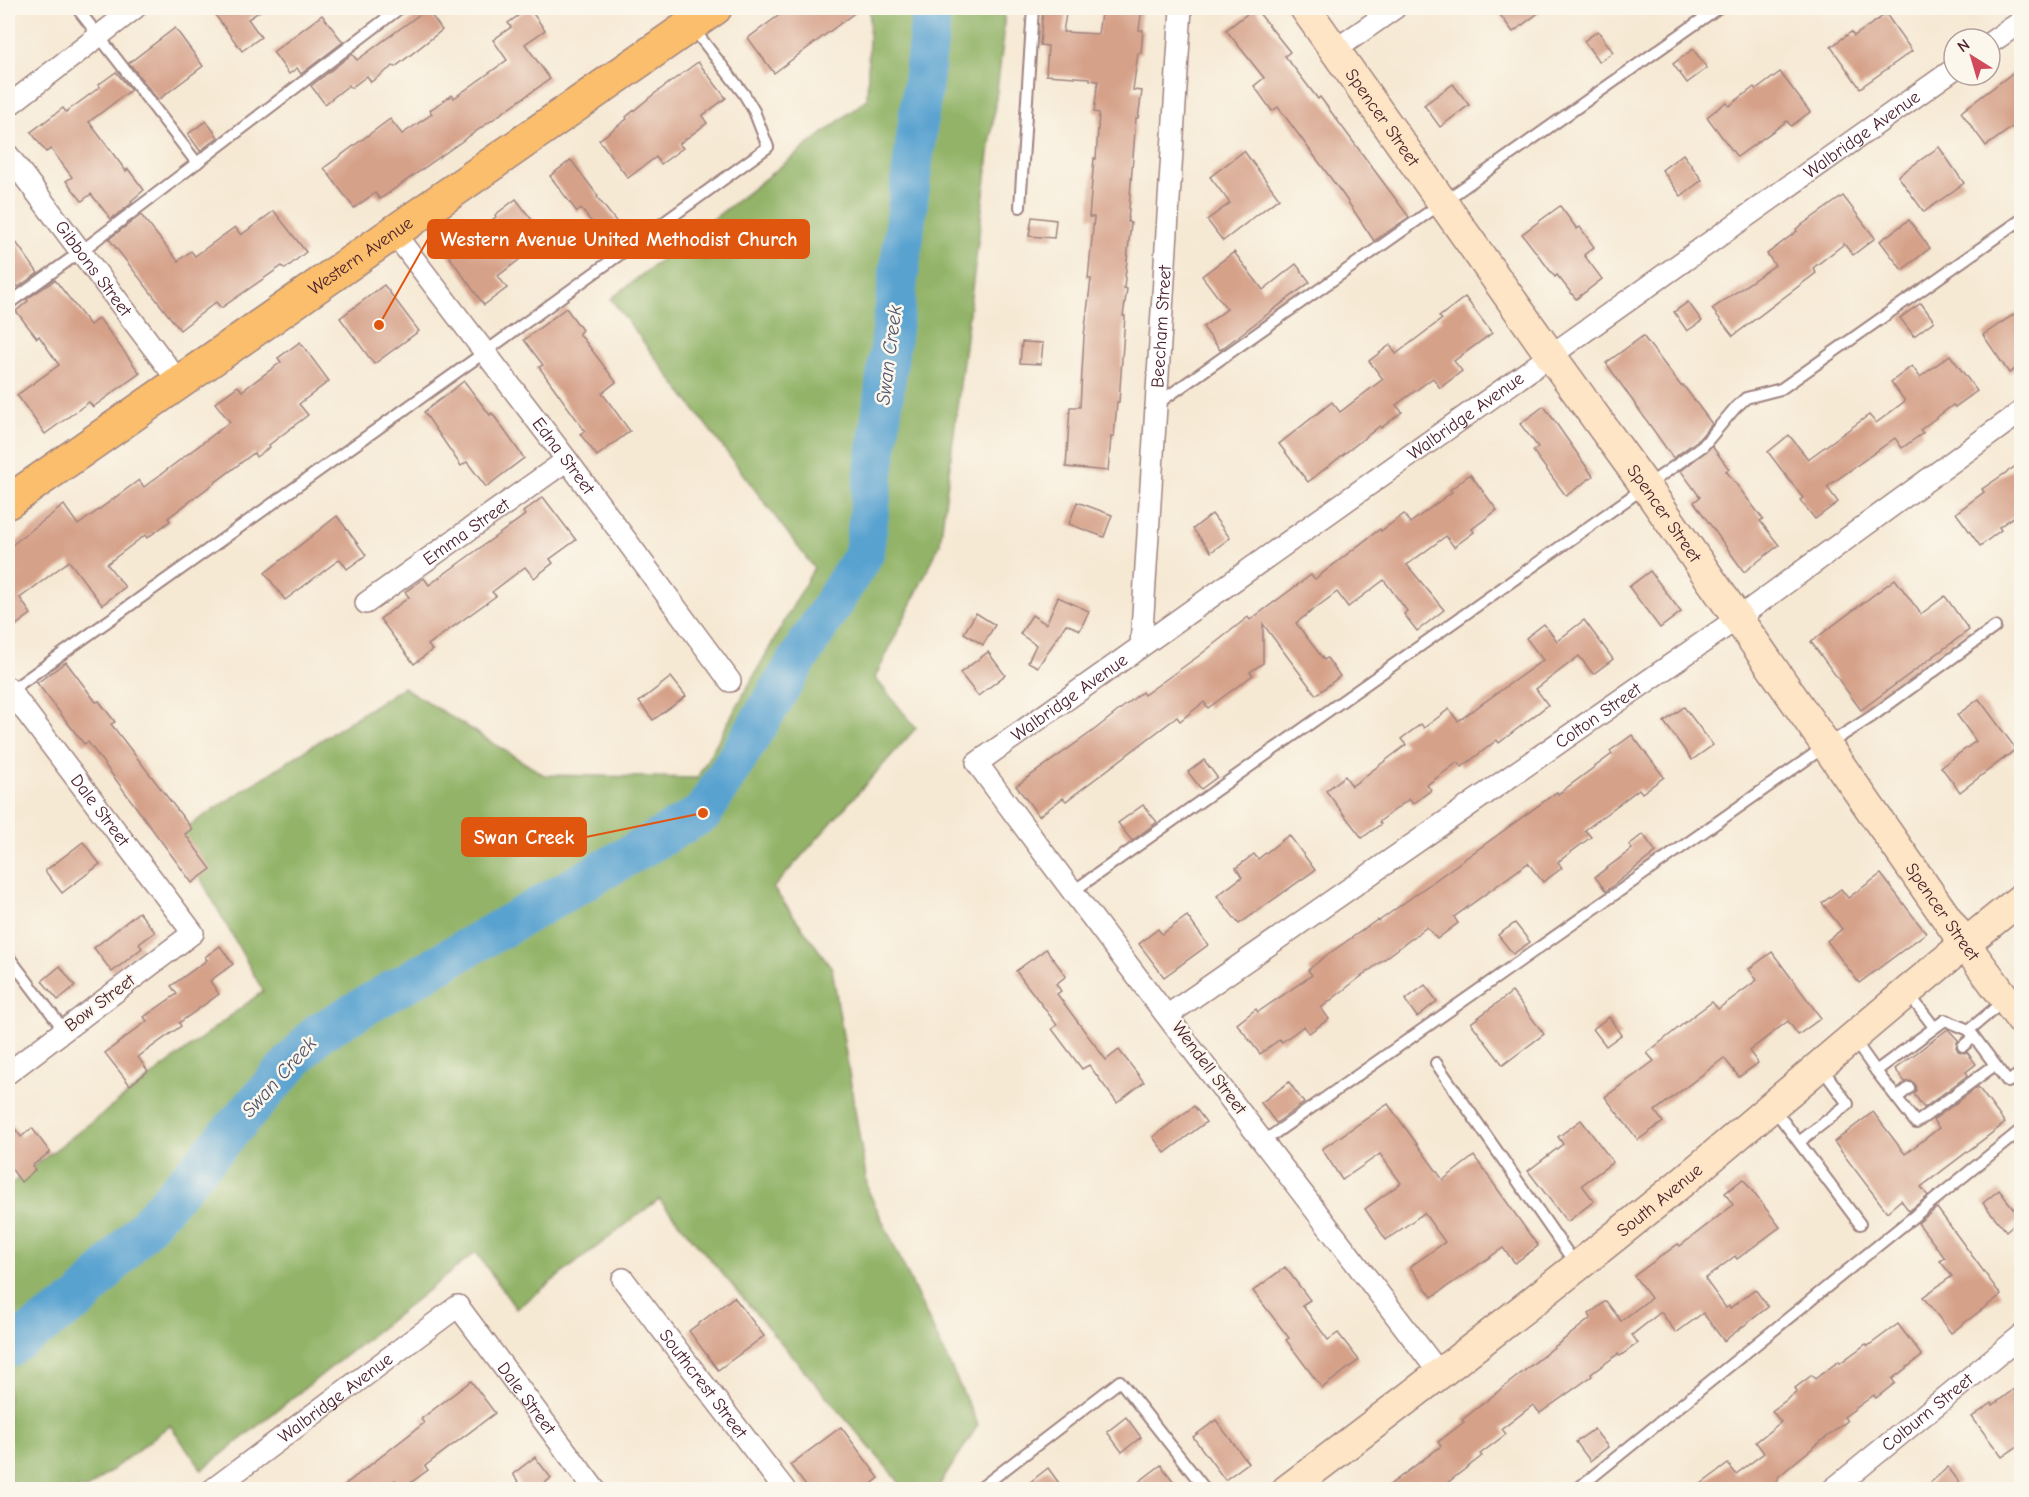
<svg xmlns="http://www.w3.org/2000/svg" width="2029" height="1497" viewBox="0 0 2029 1497" font-family="'Comic Neue',sans-serif">
	<style>
		.forest { fill: #92b367; stroke: #6e6949; stroke-width: 1.5 }
		.lines { fill: none; stroke-linecap: round; stroke-linejoin: round }
		.river { stroke: #58a2d0; stroke-width: 40 }
		.building { fill: #d6a189 }
		.lane-casing { stroke: #a08480; stroke-width: 14 }
		.street-casing { stroke: #a08480; stroke-width: 24 }
		.secondary-casing { stroke: #a08480; stroke-width: 33 }
		.primary-casing { stroke: #a08480; stroke-width: 36 }
		.lane { stroke: #fff; stroke-width: 10 }
		.street { stroke: #fff; stroke-width: 21 }
		.secondary { stroke: #fde5c5; stroke-width: 30 }
		.primary { stroke: #fabe6d; stroke-width: 33 }
		.labels { text-anchor: middle; dominant-baseline: central; stroke-width: 5; stroke-linejoin: round; paint-order: stroke }
		.street-label { font-size: 18px; fill: #4a1f2b; stroke: #fbf7ec }
		.water-label { font-size: 20px; font-style: italic; fill: #50536d; stroke: #fbf7ec }
		.leader { fill: none; stroke: #e0560e; stroke-width: 2 }
		.callout-dot { fill: #e0560e; stroke: #fbf7ec; stroke-width: 2 }
		.callout { fill: #e0560e; stroke: #e0560e; stroke-width: 2 }
		.callout-label { font-size: 20px; text-anchor: middle; font-weight: bold; fill: #fff }
	</style>
	<rect width="100%" height="100%" fill="#fbf7ec"/>
	<filter id="ink" filterUnits="userSpaceOnUse"><feTurbulence type="fractalNoise" baseFrequency=".0167" numOctaves="2"/><feDisplacementMap in="SourceGraphic" scale="12" xChannelSelector="R" yChannelSelector="G"/><feConvolveMatrix kernelMatrix="1 2 1 2 8 2 1 2 1" color-interpolation-filters="sRGB"/></filter>
	<filter id="wash" filterUnits="userSpaceOnUse"><feTurbulence type="fractalNoise" baseFrequency=".008" numOctaves="4" result="noise"/><feDisplacementMap in="SourceGraphic" scale="24" xChannelSelector="R" yChannelSelector="G"/><feGaussianBlur stdDeviation="1.35" result="paint"/><feColorMatrix in="noise" values="0 0 0 0 0 0 0 0 0 0 0 0 0 0 0 0 0 1.4 0 .05"/><feComposite in="paint" operator="in"/></filter>
	<g filter="url(#wash)">
		<rect width="100%" height="100%" fill="#f6e9d4"/>
		<!-- forest -->
		<path class="forest" d="M870 8H1005L1002 50 940 544 875 678 916 728 773 888 832 968 868 1190 978 1425 937 1489H905L659 1199 516 1309 476 1252 202 1470 170 1425 87 1489 8 1490V1186L263 991 176 834 403 687 544 775 697 778 814 568 611 299 867 99Z"/>
		<g class="lines">
			<!-- river -->
			<path class="river" d="M8 1348 81 1299 318 1033 703 813 864 553 930 26 931 8"/>
		</g>
		<g id="blocks">
			<!-- building -->
			<g class="building">
				<path d="M210 8H265L248 19 261 37 242 51Z"/>
				<path d="M529 8 545 30 525 44 550 79 380 199 375 193 354 208 324 168 390 119 402 134 432 114 430 110 452 95 454 98 507 60 493 40 511 27 508 23Z"/>
				<path d="M789 8H861L774 73 748 38Z"/>
				<path d="M1043 8H1067L1063 32 1098 34 1102 8H1142L1139 30H1143L1141 53H1138L1133 90 1142 91 1138 118H1136L1128 222 1131 223 1124 288 1127 289 1123 316H1125L1119 402H1117L1114 437H1111L1108 471 1066 467 1070 407H1080L1084 336 1091 279H1088L1094 217H1089L1094 158 1096 159 1099 113 1094 112 1098 81 1090 80V78L1046 75 1048 46 1040 45Z"/>
				<path d="M1255 8 1290 52 1285 56 1318 99 1320 97 1409 217 1374 241 1344 196 1278 107 1272 111 1254 86 1264 78 1226 30Z"/>
				<path d="M1495 8H1545L1513 32Z"/>
				<path d="M427 9 442 30 395 67 393 66 371 82 367 76 351 88 349 85 325 104 311 86 352 54 357 60Z"/>
				<path d="M1886 14 1912 51 1860 88 1831 47 1851 32 1854 36Z"/>
				<path d="M322 15 343 42 301 74 297 68 289 74 273 52Z"/>
				<path d="M175 28 203 66 158 100 129 63Z"/>
				<path d="M1598 31 1613 52 1599 62 1584 41Z"/>
				<path d="M1693 49 1707 68 1687 83 1673 64Z"/>
				<path d="M698 62 726 98 702 116 707 123 679 144 683 148 661 164 656 157 628 178 599 140 627 119 626 117 654 94Z"/>
				<path d="M2022 66V120L1986 146 1961 112Z"/>
				<path d="M116 72 131 90 89 122 126 171 128 169 144 190 131 201 132 203 111 219 91 194 82 201 66 181 72 177 51 149 46 152 31 132 63 108 66 112 100 87 98 85Z"/>
				<path d="M1780 72 1810 112 1791 126 1787 121 1737 157 1707 117 1726 102 1729 106 1754 87 1756 90Z"/>
				<path d="M1453 84 1469 105 1440 127 1424 105Z"/>
				<path d="M206 121 218 137 200 151 188 134Z"/>
				<path d="M1939 147 1964 183 1924 212 1898 176Z"/>
				<path d="M1244 151 1279 198 1223 241 1207 220 1230 203 1210 177Z"/>
				<path d="M1683 154 1702 180 1681 196 1662 170Z"/>
				<path d="M571 160 598 196 597 197 626 234 611 245 581 209 577 212 550 176Z"/>
				<path d="M1843 196 1875 238 1853 255 1844 244 1813 268 1816 273 1733 336 1712 309 1775 265 1767 254 1797 231 1796 229Z"/>
				<path d="M516 199 545 237 522 254 524 256 498 276 507 288 484 305 446 252 496 217 495 215Z"/>
				<path d="M1560 206 1577 229 1580 227 1594 247 1584 255 1602 279 1576 299 1557 275 1555 277 1522 234Z"/>
				<path d="M274 211 306 252 285 269 282 266 221 308 216 302 180 330 109 239 141 215 178 261 191 251 195 256 235 227 241 235Z"/>
				<path d="M1032 217 1056 220 1054 238 1029 236Z"/>
				<path d="M1909 220 1930 248 1902 270 1880 241Z"/>
				<path d="M8 231 38 273 18 287 8 272Z"/>
				<path d="M1234 252 1263 290 1296 264 1310 282 1220 350 1203 327 1227 309 1202 276Z"/>
				<path d="M55 280 90 325 99 318 140 373 93 407 89 402 45 434 17 395 59 365 39 336 37 338 16 311 28 301 27 299Z"/>
				<path d="M384 285 419 331 374 364 340 318Z"/>
				<path d="M1465 297 1492 333 1454 361 1462 371 1440 388 1433 378 1396 405 1402 412 1381 428 1380 426 1308 482 1279 444 1332 402 1340 412 1383 379 1369 361 1390 345 1396 354 1442 319 1439 317Z"/>
				<path d="M1688 302 1702 321 1687 331 1674 312Z"/>
				<path d="M1921 303 1934 321 1914 336 1900 318Z"/>
				<path d="M566 308 582 330 579 333 616 382 602 393 630 431 597 456 580 434 585 431 539 367 543 365 524 340Z"/>
				<path d="M2022 309V365L2009 373 1983 335Z"/>
				<path d="M1643 336 1681 386 1683 385 1712 424 1698 440 1673 458 1606 363Z"/>
				<path d="M300 342 329 381 299 404 308 415 269 445 270 447 256 457 254 453 168 518 170 521 147 538 145 535 107 564 125 587 102 605 69 561 20 598 31 614 8 631V548L64 505 78 525 139 480 144 487 230 422 215 403 238 386 242 391 281 362 278 358Z"/>
				<path d="M1022 342 1043 343 1041 364 1020 363Z"/>
				<path d="M1950 355 1977 391 1955 407 1953 405 1920 430 1923 433 1902 448 1895 438 1827 487 1838 502 1815 519 1800 500 1803 498 1768 452 1789 435 1808 459 1869 415 1876 423 1905 401 1891 382 1912 366 1920 377Z"/>
				<path d="M464 381 490 415 492 413 524 458 486 487 467 462 461 466 424 412Z"/>
				<path d="M1544 406 1593 476 1566 496 1533 451 1538 447 1520 424Z"/>
				<path d="M1712 446 1729 469 1726 471 1763 519 1760 521 1779 545 1744 572 1694 502 1700 497 1681 471Z"/>
				<path d="M2022 462V511L1999 527 2001 530 1980 546 1956 513 1984 492 1982 489Z"/>
				<path d="M1470 474 1497 510 1472 529 1474 532 1454 547 1446 536 1407 565 1444 610 1417 631 1404 614 1407 611 1384 580 1348 607 1337 592 1296 623 1324 660 1327 658 1340 676 1316 695 1263 624V663L1250 672 1253 675 1208 708 1204 702 1180 721 1177 717 1066 801 1063 798 1039 816 1016 786 1093 731 1142 692 1144 695 1200 655 1248 617 1250 620 1311 575 1315 579 1380 529 1381 531 1404 514 1410 523 1452 492 1450 490Z"/>
				<path d="M543 497 576 540 550 559 553 563 534 578 525 567 492 592 496 596 428 645 432 650 414 664 380 619 409 597 405 592 424 578 429 585 525 515 523 512Z"/>
				<path d="M1077 502 1112 515 1104 537 1069 524Z"/>
				<path d="M1212 514 1230 538 1211 552 1193 529Z"/>
				<path d="M337 516 366 555 347 569 340 559 285 600 265 573Z"/>
				<path d="M1650 571 1681 612 1660 628 1629 587Z"/>
				<path d="M1895 579 1921 614 1945 596 1969 630 1861 710 1811 642Z"/>
				<path d="M1058 597 1089 611 1080 630 1066 624 1038 667 1028 662 1036 645 1020 634 1032 615 1046 624Z"/>
				<path d="M976 613 995 625 983 645 964 633Z"/>
				<path d="M1584 620 1613 659 1593 674 1579 656 1536 689 1548 705 1499 743 1497 740 1462 767 1458 762 1427 785 1431 790 1413 804 1409 799 1379 822 1381 824 1362 838 1326 791 1345 776 1352 786 1406 745 1401 739 1421 724 1424 728 1449 709 1458 721 1543 660 1526 638 1544 624 1557 641Z"/>
				<path d="M988 652 1005 675 978 696 960 673Z"/>
				<path d="M66 662 96 702 99 701 115 722 111 724 192 829 185 834 211 869 192 883 88 742 84 744 37 683Z"/>
				<path d="M671 677 686 696 653 720 639 702Z"/>
				<path d="M1979 699 2016 749 1960 792 1941 767 1976 741 1957 715Z"/>
				<path d="M1684 707 1713 745 1692 760 1664 722Z"/>
				<path d="M1632 735 1664 777 1642 793 1639 789 1585 830 1591 837 1558 862 1562 868 1543 882 1528 863 1454 917 1458 923 1437 939 1427 927 1350 985 1321 1008 1329 1019 1309 1033 1304 1026 1282 1042 1280 1039 1260 1054 1237 1024 1256 1009 1258 1012 1312 975 1308 970 1327 955 1377 920 1379 921 1557 792 1558 794 1612 754 1610 751Z"/>
				<path d="M1204 760 1217 777 1201 789 1188 772Z"/>
				<path d="M1143 805 1157 822 1132 841 1118 823Z"/>
				<path d="M1643 834 1656 852 1606 891 1595 877 1632 849 1629 845Z"/>
				<path d="M1289 835 1315 870 1239 924 1217 896 1242 877 1236 868 1254 854 1258 859Z"/>
				<path d="M83 842 100 864 62 893 45 871Z"/>
				<path d="M1881 874 1926 933 1859 983 1827 941 1842 929 1822 903 1841 889 1848 898Z"/>
				<path d="M139 912 155 932 139 944 142 948 112 972 94 948Z"/>
				<path d="M1187 916 1208 945 1164 977 1139 944 1158 929 1162 934Z"/>
				<path d="M1515 923 1530 942 1513 954 1498 935Z"/>
				<path d="M220 946 233 964 210 981 219 994 179 1023 181 1026 138 1057 148 1071 130 1085 105 1053 147 1021 144 1017 177 994 171 986 207 960 205 957Z"/>
				<path d="M1046 949 1066 976 1056 984 1061 991 1057 994 1106 1060 1119 1050 1144 1082 1117 1103 1089 1065 1082 1069 1052 1029 1057 1025 1016 971Z"/>
				<path d="M1772 952 1821 1018 1798 1035 1788 1021 1749 1051 1758 1063 1739 1077 1724 1058 1655 1111 1663 1122 1638 1140 1605 1097 1654 1061 1647 1053 1693 1016 1712 1002 1718 1009 1757 980 1749 969Z"/>
				<path d="M60 966 75 986 58 1000 42 981Z"/>
				<path d="M1425 985 1437 1001 1417 1017 1405 1000Z"/>
				<path d="M1512 992 1544 1034 1503 1065 1471 1023Z"/>
				<path d="M1609 1017 1621 1035 1606 1046 1593 1029Z"/>
				<path d="M1948 1029 1958 1040 1956 1047 1958 1051 1964 1053 1967 1052 1976 1064 1966 1072 1968 1075 1924 1108 1914 1094 1916 1090 1915 1084 1911 1081 1905 1082 1895 1069Z"/>
				<path d="M1289 1082 1304 1103 1276 1123 1261 1103Z"/>
				<path d="M1978 1087 2005 1123 1921 1187 1928 1196 1909 1211 1901 1200 1887 1212 1834 1142 1873 1112 1905 1154 1939 1128 1933 1120Z"/>
				<path d="M1388 1104 1443 1180 1474 1156 1538 1246 1515 1263 1503 1248 1432 1297 1410 1267 1445 1242 1424 1213 1386 1240 1365 1209 1401 1183 1380 1154 1342 1180 1322 1149Z"/>
				<path d="M1194 1106 1206 1122 1165 1153 1153 1137Z"/>
				<path d="M8 1119 21 1137 32 1128 50 1152 32 1166 35 1170 21 1182 8 1164Z"/>
				<path d="M1581 1120 1613 1162 1582 1185 1594 1201 1567 1222 1528 1171 1563 1144 1558 1137Z"/>
				<path d="M1743 1179 1780 1227 1737 1259 1735 1256 1705 1279 1726 1308 1729 1306 1730 1308 1755 1289 1768 1307 1724 1341 1703 1313 1676 1333 1661 1312 1632 1335 1638 1343 1620 1356 1618 1354 1591 1374 1592 1376 1540 1413 1533 1405 1502 1429 1506 1434 1480 1454 1482 1456 1438 1490H1383L1441 1446 1438 1442 1464 1422 1462 1420 1591 1318 1589 1314 1606 1301 1621 1321 1651 1298 1634 1276 1678 1244 1680 1246 1733 1205 1725 1193Z"/>
				<path d="M1999 1190 2021 1218 2006 1231 1983 1203Z"/>
				<path d="M1937 1208 2001 1295 1951 1333 1923 1297 1952 1276 1940 1261 1945 1258 1918 1223Z"/>
				<path d="M1285 1267 1310 1300 1302 1305 1328 1340 1338 1333 1359 1360 1322 1388 1286 1340 1289 1338 1253 1291Z"/>
				<path d="M734 1297 764 1336 718 1370 689 1331Z"/>
				<path d="M1898 1324 1922 1356 1892 1379 1895 1383 1876 1398 1874 1395 1844 1417 1847 1421 1799 1459 1777 1478 1778 1479 1764 1490H1693L1728 1464 1736 1474 1764 1453 1756 1442 1781 1422 1772 1411 1797 1392 1795 1388 1812 1375 1815 1379 1839 1361 1840 1363 1866 1344 1868 1346Z"/>
				<path d="M471 1381 495 1413 425 1466 428 1470 402 1489 395 1480 382 1490H338L424 1423 421 1419Z"/>
				<path d="M2022 1383V1443L2002 1457 1972 1417 1992 1403 1993 1405Z"/>
				<path d="M1126 1417 1141 1437 1122 1452 1107 1432Z"/>
				<path d="M1216 1420 1248 1463 1225 1480 1193 1437Z"/>
				<path d="M841 1427 879 1478 864 1490H809L790 1465Z"/>
				<path d="M1594 1429 1608 1447 1590 1461 1576 1442Z"/>
				<path d="M535 1457 551 1478 536 1490H524L513 1474Z"/>
				<path d="M1161 1465 1180 1490H1128Z"/>
				<path d="M1948 1467 1959 1482 1950 1490H1922Z"/>
				<path d="M1048 1468 1064 1490H1020Z"/>
			</g>
		</g>
	</g>
	<g filter="url(#ink)">
		<use href="#blocks" fill-opacity="0" stroke="#a08480" stroke-width="1.5"/>
		<g class="lines">
			<!-- lane casing -->
			<g class="lane-casing">
				<g id="lane">
					<path d="M77 8 197 163"/>
					<path d="M1020 207 1033 8"/>
					<path d="M8 304 80 252 400 8"/>
					<path d="M1157 404 1718 8"/>
					<path d="M10 691 485 352 768 147 754 111 744 94 692 27"/>
					<path d="M1072 892 1703 446 1735 408 1746 398 1781 389 2022 219"/>
					<path d="M8 956 64 1030"/>
					<path d="M1908 993 1934 1027"/>
					<path d="M2005 1000 1969 1030 2008 1082 2022 1072"/>
					<path d="M1969 1030 1945 1020 1876 1071 1916 1123 1995 1065"/>
					<path d="M1854 1040 1876 1071"/>
					<path d="M1963 1046 1974 1037"/>
					<path d="M1436 1063 1576 1265"/>
					<path d="M2014 1078 2022 1088"/>
					<path d="M1897 1098 1909 1088"/>
					<path d="M1774 1109 1860 1224"/>
					<path d="M1264 1141 1827 745 1871 717 1995 627"/>
					<path d="M1799 1142 1848 1104 1821 1067"/>
					<path d="M978 1490 1120 1381 1206 1490"/>
					<path d="M1576 1490 2022 1129"/>
				</g>
			</g>
			<!-- street casing -->
			<g class="street-casing">
				<g id="street">
					<path d="M1990 43 2022 21"/>
					<path d="M1335 50 1395 8"/>
					<path d="M8 106 135 8"/>
					<path id="s1" d="M8 155 179 382"/>
					<path id="s2" d="M394 233 567 460 730 681"/>
					<path id="s3" d="M366 603 567 460"/>
					<path id="s4" d="M1141 646 1181 8"/>
					<path id="s5" d="M8 688 193 933 8 1073"/>
					<path id="s6" d="M1168 1015 1738 618 2022 411"/>
					<path id="s7" d="M623 1279 785 1490"/>
					<path id="s8" d="M1440 1374C1286 1170 1128 969 977 763L1954 69"/>
					<path id="s9" d="M212 1490 458 1306 595 1490"/>
					<path id="s10" d="M1832 1490 2022 1335"/>
				</g>
			</g>
			<!-- secondary casing -->
			<g class="secondary-casing">
				<g id="secondary">
					<path id="s11" d="M1305 8 1551 356 1646 487 1964 943 2022 1021"/>
					<path id="s12" d="M1287 1490C1418 1391 1549 1291 1676 1187 1792 1091 1904 991 2022 898"/>
				</g>
			</g>
			<!-- primary casing -->
			<g class="primary-casing">
				<g id="primary">
					<path id="s13" d="M8 502 715 8"/>
				</g>
			</g>
			<!-- lane -->
			<use href="#lane" class="lane"/>
			<!-- street -->
			<use href="#street" class="street"/>
			<!-- secondary -->
			<use href="#secondary" class="secondary"/>
			<!-- primary -->
			<use href="#primary" class="primary"/>
		</g>
	</g>
	<g class="labels">
		<!-- street labels -->
		<g class="street-label">
			<text stroke="none"><textPath href="#s11" startOffset="134">Spencer Street</textPath></text>
			<text stroke="none"><textPath href="#s8" startOffset="1852">Walbridge Avenue</textPath></text>
			<text stroke="none"><textPath href="#s13" startOffset="430">Western Avenue</textPath></text>
			<text stroke="none"><textPath href="#s1" startOffset="142">Gibbons Street</textPath></text>
			<text stroke="none"><textPath href="#s4" startOffset="320">Beecham Street</textPath></text>
			<text stroke="none"><textPath href="#s8" startOffset="1366">Walbridge Avenue</textPath></text>
			<text stroke="none"><textPath href="#s2" startOffset="280">Edna Street</textPath></text>
			<text stroke="none"><textPath href="#s11" startOffset="620">Spencer Street</textPath></text>
			<text stroke="none"><textPath href="#s3" startOffset="123">Emma Street</textPath></text>
			<text stroke="none"><textPath href="#s8" startOffset="880">Walbridge Avenue</textPath></text>
			<text stroke="none"><textPath href="#s6" startOffset="524">Colton Street</textPath></text>
			<text stroke="none"><textPath href="#s5" startOffset="153">Dale Street</textPath></text>
			<text stroke="none"><textPath href="#s11" startOffset="1106">Spencer Street</textPath></text>
			<text transform="translate(100 1003) rotate(-37)">Bow Street</text>
			<text transform="translate(1209 1068) rotate(53)">Wendell Street</text>
			<text stroke="none"><textPath href="#s12" startOffset="472">South Avenue</textPath></text>
			<text stroke="none"><textPath href="#s7" startOffset="132">Southcrest Street</textPath></text>
			<text stroke="none"><textPath href="#s9" startOffset="154">Walbridge Avenue</textPath></text>
			<text stroke="none"><textPath href="#s9" startOffset="422">Dale Street</textPath></text>
			<text stroke="none"><textPath href="#s10" startOffset="123">Colburn Street</textPath></text>
		</g>
		<!-- water labels -->
		<g class="water-label">
			<text transform="translate(889 355) rotate(-83)">Swan Creek</text>
			<text transform="translate(279 1077) rotate(-48)">Swan Creek</text>
		</g>
	</g>
	<!-- callouts -->
	<path class="leader" d="M379 325L428 239M703 813L586 837"/>
	<g class="callout-dot">
		<circle cx="379" cy="325" r="6"/>
		<circle cx="703" cy="813" r="6"/>
	</g>
	<g class="callout">
		<rect x="428" y="220" width="381" height="38" rx="6"/>
		<rect x="462" y="818" width="124" height="38" rx="6"/>
	</g>
	<g class="callout-label">
		<text x="619" y="246">Western Avenue United Methodist Church</text>
		<text x="524" y="844">Swan Creek</text>
	</g>
	<!-- margin -->
	<rect width="2029" height="1497" fill="none" stroke="#fbf7ec" stroke-width="30"/>
	<!-- north arrow -->
	<g transform="translate(1972 57) rotate(323)"><circle r="28" fill="#fbf7ec" stroke="#b4a19f" stroke-width="1.5"/>
	<path d="M0-4.5L10 22L0 15L-10 22Z" fill="#d1495b"/>
	<text y="-9" font-size="16" font-weight="bold" text-anchor="middle" fill="#4a1f2b">N</text>
	</g>
</svg>
